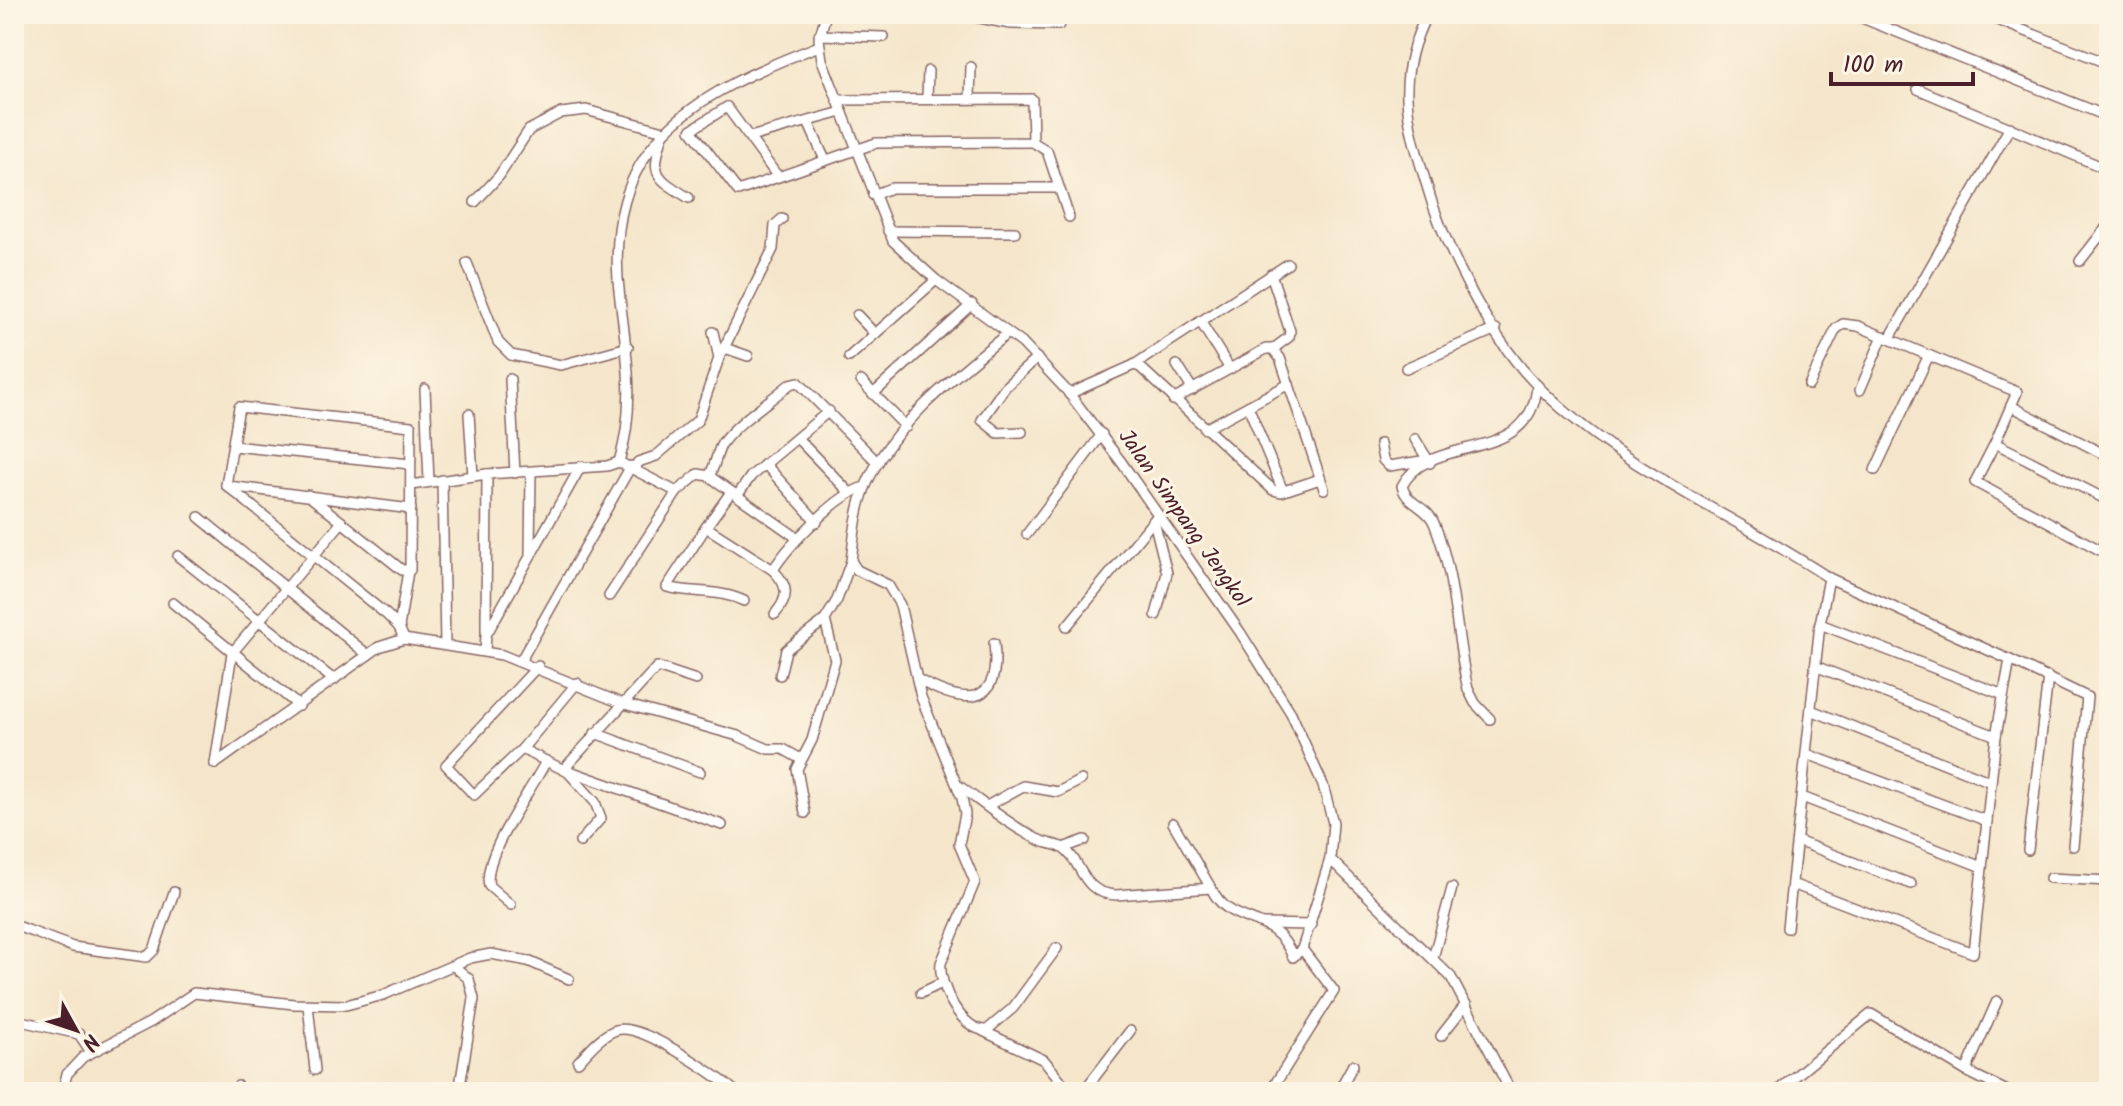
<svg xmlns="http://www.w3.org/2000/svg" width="2123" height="1106" viewBox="0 0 2123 1106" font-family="Kalam,sans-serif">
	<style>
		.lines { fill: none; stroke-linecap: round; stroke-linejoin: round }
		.street-casing { stroke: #866563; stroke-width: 12 }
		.street { stroke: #fff; stroke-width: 9 }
		.labels { text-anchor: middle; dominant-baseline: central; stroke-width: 6; stroke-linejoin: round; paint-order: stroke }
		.street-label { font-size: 22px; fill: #4a1f2b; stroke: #fcf5e5 }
	</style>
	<rect width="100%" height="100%" fill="#fcf5e5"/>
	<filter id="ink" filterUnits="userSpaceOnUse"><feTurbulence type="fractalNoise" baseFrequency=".0125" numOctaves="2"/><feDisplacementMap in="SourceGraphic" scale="16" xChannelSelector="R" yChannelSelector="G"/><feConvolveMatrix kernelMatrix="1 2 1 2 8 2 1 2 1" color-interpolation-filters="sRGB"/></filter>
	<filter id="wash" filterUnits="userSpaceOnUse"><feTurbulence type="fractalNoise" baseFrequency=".006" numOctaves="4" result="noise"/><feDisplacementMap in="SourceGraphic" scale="32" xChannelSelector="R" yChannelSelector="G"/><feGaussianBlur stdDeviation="1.8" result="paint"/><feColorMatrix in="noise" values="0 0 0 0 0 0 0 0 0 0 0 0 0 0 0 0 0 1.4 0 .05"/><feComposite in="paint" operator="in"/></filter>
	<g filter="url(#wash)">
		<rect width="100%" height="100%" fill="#f5e6cb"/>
	</g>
	<g filter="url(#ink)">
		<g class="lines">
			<!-- street casing -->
			<g class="street-casing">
				<g id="street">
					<path d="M826 14 819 39 822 60 893 241 936 280 1022 343 1068 392 1122 463 1240 632 1291 713 1323 785 1333 823 1330 859 1302 949 1293 957C1272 907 1232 931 1211 888L1116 895C1079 893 1083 859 1061 847 1054 844 1044 843 1037 839 1009 825 984 804 959 786"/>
					<path d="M960 14 1010 24 1059 25V14"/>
					<path d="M1427 14C1395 78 1406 118 1426 183 1444 246 1487 332 1532 380 1612 465 1733 514 1829 578L1820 624 1787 928"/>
					<path d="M1982 14 2109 64"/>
					<path d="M1862 18 2109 117"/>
					<path d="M819 35 884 37"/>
					<path d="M1918 89 2109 170"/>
					<path d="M927 98 928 71"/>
					<path d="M970 98 971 67"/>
					<path d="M808 122 825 160"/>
					<path d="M664 131C651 175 652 175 689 198"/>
					<path d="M750 137 842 112"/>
					<path d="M1033 142 1047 151 1069 217"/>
					<path d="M778 177 727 107 691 130 738 191 876 143 1033 142 1032 99 837 100"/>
					<path d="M873 195 891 188H1058"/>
					<path d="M475 202 499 176 529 130 561 113 586 110 664 131"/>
					<path d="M888 231 1015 232"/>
					<path d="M2080 261 2109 224"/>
					<path d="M467 263 498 342 511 355 561 365 628 347"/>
					<path d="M1271 274 1290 331 1289 337 1273 349"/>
					<path d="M857 315 875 334"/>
					<path d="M1200 321 1230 369"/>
					<path d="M713 332 719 358"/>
					<path d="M1007 334C957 374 889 427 865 488 856 511 854 537 851 561L857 570 888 585 900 605 921 697 962 798 965 814 959 844 975 882 941 963C938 985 962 1032 987 1030L1013 1008 1057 948"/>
					<path d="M1890 338 2010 127"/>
					<path d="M725 348 748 356"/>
					<path d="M849 357 936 280"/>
					<path d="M1134 365 1288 264"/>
					<path d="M1177 365 1193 390"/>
					<path d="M1406 368 1496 329"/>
					<path d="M510 379 515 473"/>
					<path d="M861 381 906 427"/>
					<path d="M1809 385 1836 329 1843 324 1858 326 2017 392 1995 443 2109 501"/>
					<path d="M425 389 429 482"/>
					<path d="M1860 390 1883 336"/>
					<path d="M873 394 972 304"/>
					<path d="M1069 394 1134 365 1140 367 1273 490 1281 492 1320 479"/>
					<path d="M1173 400 1266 349H1273L1280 358 1324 489"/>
					<path d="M1248 406 1283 491"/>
					<path d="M2011 406 2109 457"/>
					<path d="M469 414 473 476"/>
					<path d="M1205 429 1289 384"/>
					<path d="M1022 432 998 433 982 420 1005 387 1037 358"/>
					<path d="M797 438 850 493"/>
					<path d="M1415 439 1430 463"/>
					<path d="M1995 443 1975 482 2109 555"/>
					<path d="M1380 444 1383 460 1389 466 1428 460"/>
					<path d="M233 446 410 464"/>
					<path d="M619 462C636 407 627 355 620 299 600 145 691 95 819 46"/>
					<path d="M765 464 817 522"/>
					<path d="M635 468 638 462 656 456 698 420 719 358 773 249 775 225 782 219"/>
					<path d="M1875 470 1929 355"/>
					<path d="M709 476C716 466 716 452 723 442 740 420 768 403 790 384L798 382 878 463"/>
					<path d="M442 480 445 645"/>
					<path d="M226 485 239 407 411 426 410 570H402L308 495"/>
					<path d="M226 485 387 615 399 627 404 639"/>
					<path d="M411 485 487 474 607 466 619 462 677 492"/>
					<path d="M228 486 411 509"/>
					<path d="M731 492 706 527 773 570"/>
					<path d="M737 496 751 476 829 411"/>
					<path d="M199 517 368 655"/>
					<path d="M1154 521 1167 573 1156 615"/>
					<path d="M706 527 667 587C694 594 719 589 744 601"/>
					<path d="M1027 534 1102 434"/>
					<path d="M178 556 334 680"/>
					<path d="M530 556 531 472"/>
					<path d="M609 596 677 492 698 474 709 476 796 537"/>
					<path d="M173 603 299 706"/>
					<path d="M775 614C790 597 788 585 773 570 788 546 838 493 865 487"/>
					<path d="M1820 624 2001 694"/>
					<path d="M1067 626 1158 515"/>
					<path d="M399 627 408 571"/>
					<path d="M486 631 487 474"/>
					<path d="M485 651 486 635 581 466"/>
					<path d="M521 660 631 466"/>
					<path d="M2010 660 2087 697 2073 846"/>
					<path d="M1815 666 1996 736"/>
					<path d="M780 675 786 650 825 620"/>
					<path d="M917 679C960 703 1002 712 994 643"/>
					<path d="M696 680 657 667 564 769 722 825"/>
					<path d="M577 683 522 749 568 772 595 802 601 818 580 842"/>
					<path d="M1811 710 1991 782"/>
					<path d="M1490 719 1475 703 1468 689C1455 634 1456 576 1434 523 1428 507 1406 504 1402 486 1430 431 1532 467 1537 385"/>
					<path d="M595 733 700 772"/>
					<path d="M522 749 474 795 446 765 538 666"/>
					<path d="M1807 754 1987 821"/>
					<path d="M215 764 379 647 404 639 502 655 621 703 738 736 768 749H783L799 758"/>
					<path d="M215 764 232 653 342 522"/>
					<path d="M1802 797 1982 867"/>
					<path d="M987 806 1023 786 1058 792 1081 780"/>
					<path d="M805 813 797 769 812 740 835 660 825 620 837 600 851 561"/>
					<path d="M1173 823 1211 888"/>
					<path d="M1797 841 1911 884"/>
					<path d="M1063 848 1085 840"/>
					<path d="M2028 850 2048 677"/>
					<path d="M1330 859 1451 977 1511 1092"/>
					<path d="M2050 878 2109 881"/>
					<path d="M1792 884 1973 953 1996 736 2010 660 1829 578"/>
					<path d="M511 905 489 886C481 856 532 790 546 761"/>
					<path d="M1263 924 1311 925"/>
					<path d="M14 925 73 947 147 957 154 950 174 892"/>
					<path d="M1433 958 1452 888"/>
					<path d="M455 967 469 979 474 999 459 1092"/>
					<path d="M921 993 942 983"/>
					<path d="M308 1005 315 1070"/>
					<path d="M25 1022 79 1034 91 1052"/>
					<path d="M983 1031 1044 1060 1070 1092"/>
					<path d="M1441 1036 1466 1004"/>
					<path d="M578 1062C588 1051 601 1035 616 1030 641 1022 716 1075 736 1092"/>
					<path d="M1966 1071 1997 1001"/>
					<path d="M62 1092 67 1074 83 1057 151 1022 194 993 294 1004 346 1005 383 995 470 958 491 954 528 961 569 979"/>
					<path d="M235 1092 238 1086"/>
					<path d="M1083 1092 1130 1031"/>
					<path d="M1270 1092 1334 991 1302 949"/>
					<path d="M1338 1092 1353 1065"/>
					<path d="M1776 1092 1871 1014 1966 1071 2009 1092"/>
				</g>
			</g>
			<!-- street -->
			<use href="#street" class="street"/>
		</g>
	</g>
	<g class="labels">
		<!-- street labels -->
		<g class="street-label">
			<text transform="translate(1183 519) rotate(55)">Jalan Simpang Jengkol</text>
		</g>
	</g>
	<!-- margin -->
	<rect width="2123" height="1106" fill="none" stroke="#fcf5e5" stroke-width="48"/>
	<!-- north arrow -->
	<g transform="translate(76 1030) rotate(130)" stroke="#fcf5e5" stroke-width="6" paint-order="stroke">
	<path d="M0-6L14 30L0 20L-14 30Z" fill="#4a1f2b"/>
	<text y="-12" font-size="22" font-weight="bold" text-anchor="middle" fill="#4a1f2b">N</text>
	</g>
	<!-- scale -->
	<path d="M1831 72v12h142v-12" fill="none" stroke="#4a1f2b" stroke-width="4"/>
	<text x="1843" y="72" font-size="24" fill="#4a1f2b" stroke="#fcf5e5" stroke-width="6" paint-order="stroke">100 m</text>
</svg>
